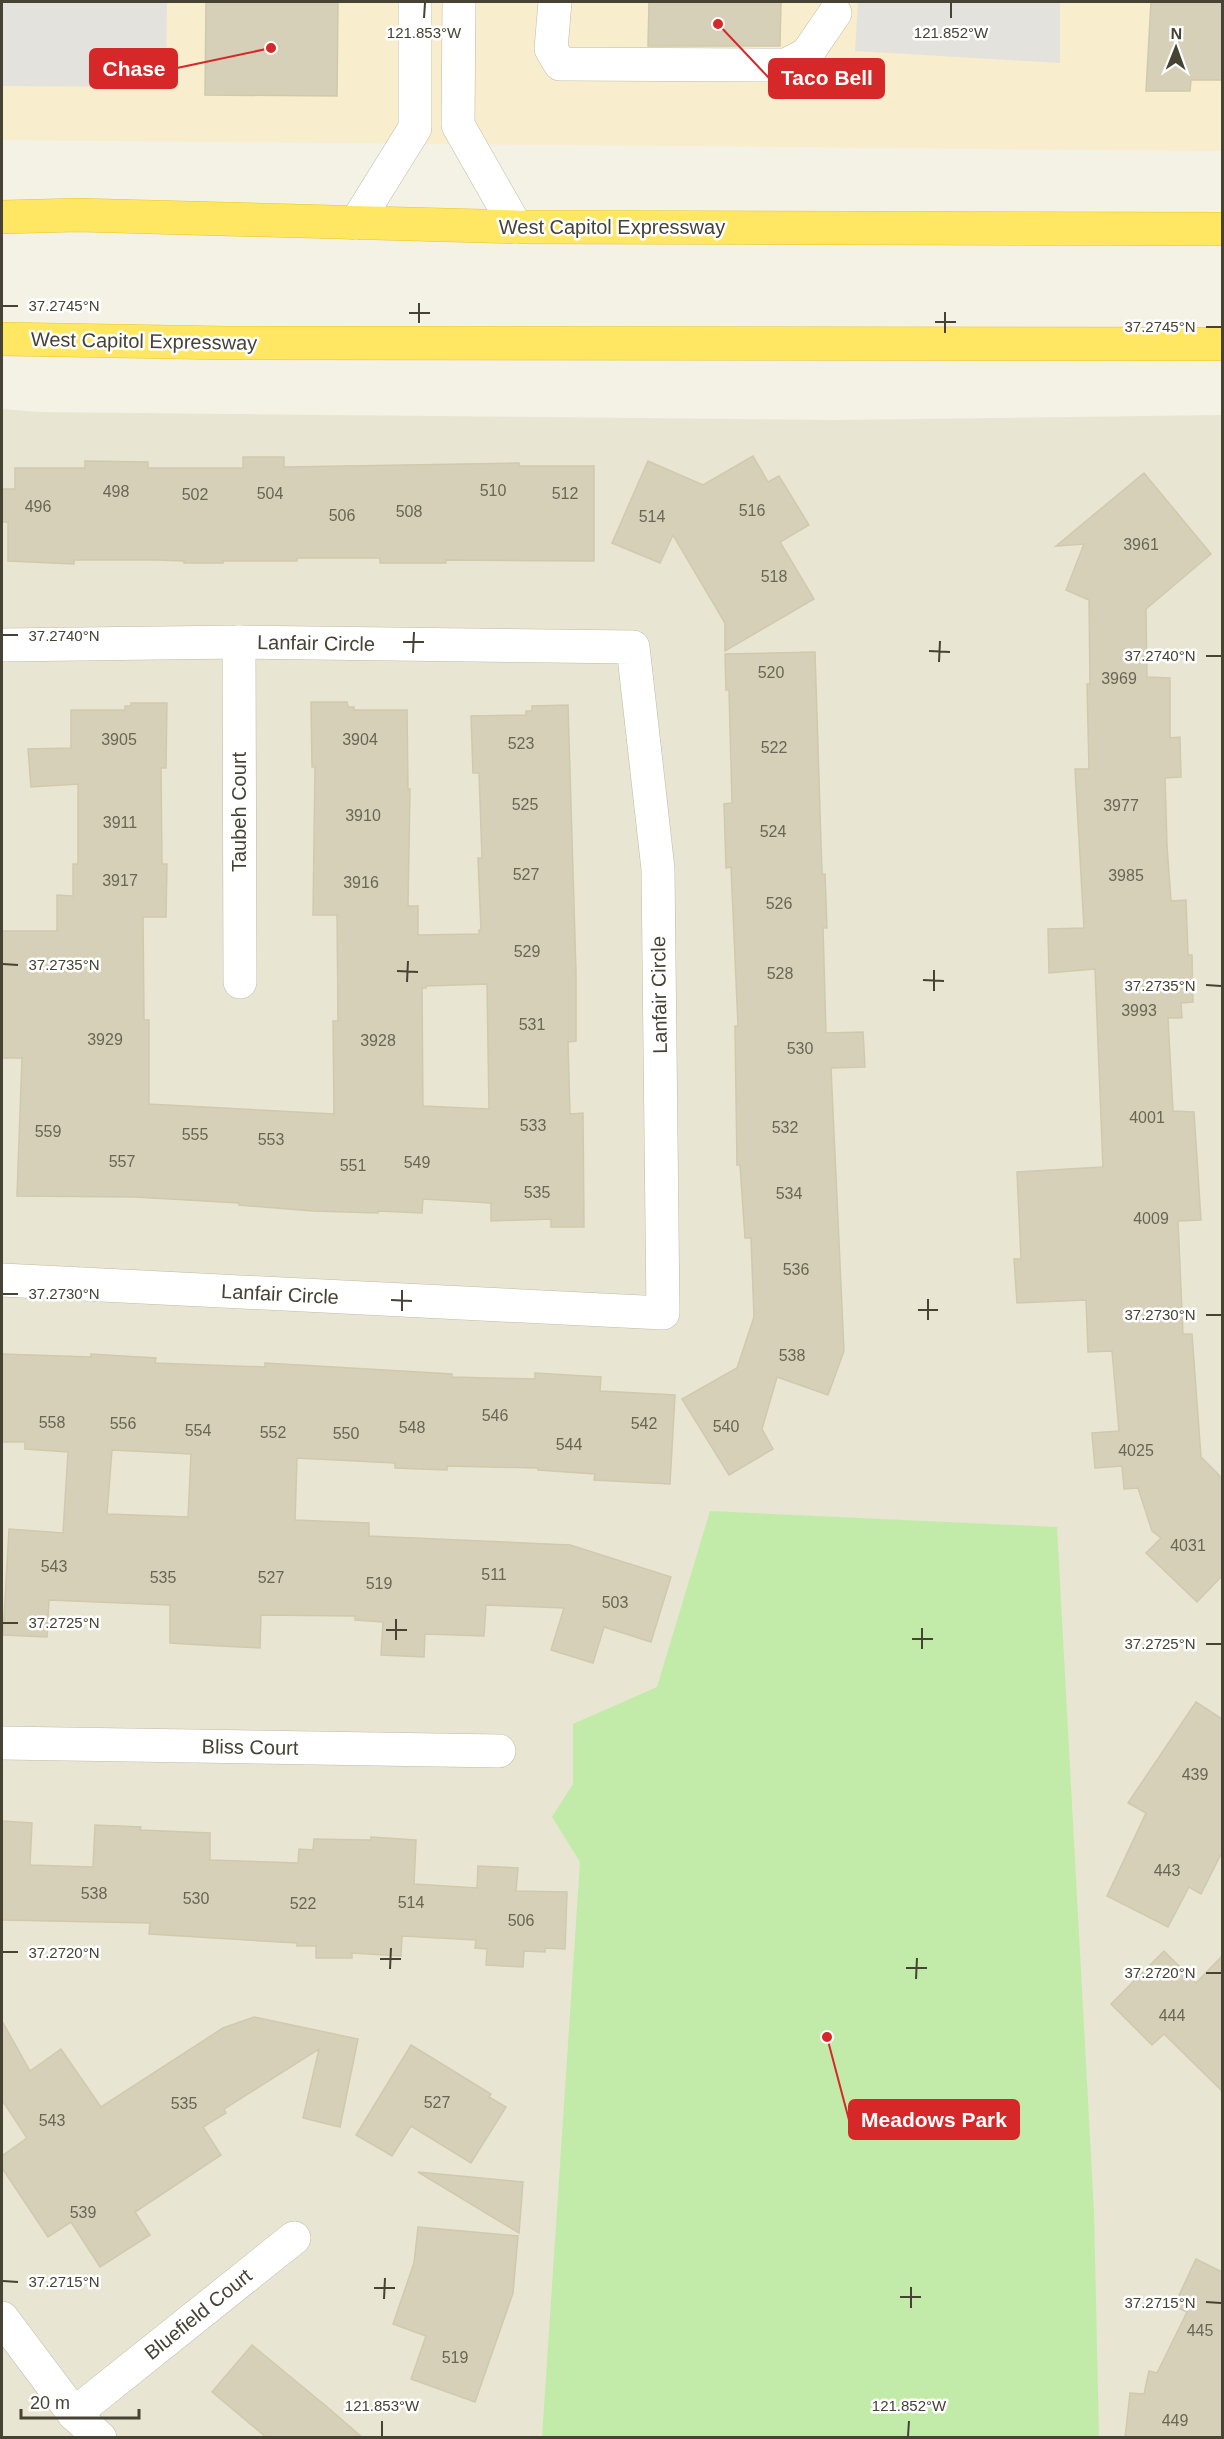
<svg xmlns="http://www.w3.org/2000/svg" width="1224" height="2439" viewBox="0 0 1224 2439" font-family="Helvetica,sans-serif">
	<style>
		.residential { fill: #e8e5d2 }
		.commercial { fill: #f8edcd }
		.green { fill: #c2ebaa }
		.parking { fill: #e4e2dd }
		.building { fill: #d6d0b9; stroke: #d1c9ac; stroke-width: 1.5; fill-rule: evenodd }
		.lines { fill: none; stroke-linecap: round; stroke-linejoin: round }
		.minor-casing { stroke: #c0bba6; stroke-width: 34 }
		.highway-casing { stroke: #e9c429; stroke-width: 34 }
		.minor { stroke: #fff; stroke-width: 33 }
		.highway { stroke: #ffe764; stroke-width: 33 }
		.ticks { fill: none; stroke: #464234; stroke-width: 2 }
		.labels { text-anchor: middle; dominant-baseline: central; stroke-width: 5; stroke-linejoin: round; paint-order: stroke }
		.number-label { font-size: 16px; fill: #6a6655 }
		.street-label { font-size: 20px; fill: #464234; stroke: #fff }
		.ticks-label { font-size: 15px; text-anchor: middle; fill: #464234; stroke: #fff; stroke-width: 5; stroke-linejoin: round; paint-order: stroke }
		.leader { fill: none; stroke: #d62828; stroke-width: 2 }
		.callout-dot { fill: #d62828; stroke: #fff; stroke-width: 2 }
		.callout { fill: #d62828; stroke: #d62828; stroke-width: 2 }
		.callout-label { font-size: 21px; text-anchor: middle; font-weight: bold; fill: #fff }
	</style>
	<rect width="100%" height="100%" fill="#f4f2e4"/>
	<!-- residential -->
	<path class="residential" d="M2 409 40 412 834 420 1222 415V2437H2Z"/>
	<!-- commercial -->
	<path class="commercial" d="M2 2H1222V151L2 140Z"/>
	<!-- green -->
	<path class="green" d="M710 1511 1057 1527 1094 2212 1099 2437H542L580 1862 552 1817 573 1784V1724L657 1687Z"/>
	<!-- parking -->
	<g class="parking">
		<path d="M2 2H167L166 87 2 86Z"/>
		<path d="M858 2H1060V63L855 51Z"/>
	</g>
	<!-- building -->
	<g class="building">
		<path d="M206 2H338L337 96 205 95Z"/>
		<path d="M649 2H781L780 46H648Z"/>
		<path d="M1151 2H1222V80H1191L1190 91H1146Z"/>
		<path d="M753 456 768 482 779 476 809 525 780 542 814 599 725 651V623L673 535 660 563 612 543 648 461 703 485Z"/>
		<path d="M243 457H284V467L519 463V466H594V561L446 560V563H380V558H297V561H223V563H184V561L157 560H74V564L8 561V522H2V489H15V468H85V461L148 462V468H243Z"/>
		<path d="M1144 473 1211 554 1146 609 1147 677 1170 678V738L1180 737 1181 777 1165 778 1167 846 1171 901 1186 900 1188 955H1192L1193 1002 1181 1003 1182 1018H1168L1173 1111 1194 1112 1201 1220 1178 1221 1183 1334H1192L1201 1457 1222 1478V1576L1197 1602 1146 1553 1161 1538 1152 1531 1138 1488 1124 1489 1122 1466 1095 1468 1092 1433 1119 1431 1112 1351 1088 1352 1086 1300 1017 1303 1014 1259H1021L1017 1172 1103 1167 1095 969 1049 973 1048 929 1084 928 1075 769H1089L1087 684H1090L1089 600 1066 590 1084 544 1056 546Z"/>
		<path d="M815 652 822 874H825L827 928H823L826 1033 863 1032 865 1067 831 1068 844 1351 828 1395 777 1377 762 1429 773 1449 729 1475 682 1399 737 1368 754 1317 751 1238H745L740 1165H737L735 1026H738L731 867 726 868 724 804 732 803 729 690H726L725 654Z"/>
		<path d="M311 702H347L348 707H354V710H407L408 789H410L408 906H418V935L479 934V930H481L478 858H482L479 773H473L471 716 526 715V711H532V706L568 705 576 972V1041L568 1042 570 1114 583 1113 584 1227H551V1219L491 1221V1203L423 1199 422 1213 378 1211V1213L313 1211 239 1205V1203L135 1197 17 1196 22 1058H2V931H57V895L73 896V864H78V784L31 787 28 749 71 748V710H125V706H131V703H167L166 768H161L162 864H167L166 917H143L144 1020H149V1104L334 1114 333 1021H338L337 915H313L315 767H312ZM487 984 489 1109 423 1106 422 988H426V986Z"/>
		<path d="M2 1354 91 1357V1354L156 1358 155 1363 265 1367V1363L300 1365 452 1374V1377L535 1379V1373L601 1377 600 1391 675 1395 670 1484 594 1480 595 1474 538 1470V1468L447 1466V1470L395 1468V1463L297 1458 295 1520 369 1523V1536L570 1545 671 1577 651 1642 604 1627 593 1663 551 1650 564 1608 486 1605 484 1636 425 1634 424 1657 381 1655 383 1622 355 1620V1616L261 1615 260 1648 220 1646 170 1643V1605L49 1600 47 1637 3 1635 9 1529 63 1533 68 1452 25 1449V1442H2ZM112 1450 191 1454 188 1517 107 1514Z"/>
		<path d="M1196 1702 1222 1719V1852L1201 1894 1189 1887 1168 1927 1107 1896 1146 1813 1128 1803Z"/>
		<path d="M2 1821 32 1823 30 1865 93 1867 95 1825 141 1827 140 1830 210 1833V1860L298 1863 299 1849 313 1850 314 1839 371 1840V1837L416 1840 414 1884 477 1888 478 1866 518 1868 516 1891 567 1892 565 1949 545 1948V1952L524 1951 523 1967 486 1965 487 1949 475 1948 476 1940 402 1936 401 1956 352 1953V1958H316V1946H297V1943L149 1934 150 1923 2 1920Z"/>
		<path d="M1164 1951 1196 1983 1222 1956V2091L1164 2034 1152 2045 1111 2004Z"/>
		<path d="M254 2017 358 2039 340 2127 303 2118 319 2049 224 2109 226 2113 203 2127 221 2155 135 2212 150 2235 100 2267 71 2222 48 2237 2 2168V2156L27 2138 2 2100V2021L30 2071 61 2049 101 2107 223 2028Z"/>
		<path d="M411 2045 491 2094 489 2097 506 2107 471 2163 411 2126 392 2156 356 2135Z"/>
		<path d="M418 2172 523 2182 519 2233Z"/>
		<path d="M418 2227 518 2236 513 2293 475 2402 411 2379 426 2336 393 2324 414 2263Z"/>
		<path d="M1196 2259 1222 2272V2438H1125L1130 2393 1144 2394 1149 2371 1157 2373 1187 2312 1174 2306Z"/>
		<path d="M252 2345 326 2406 363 2438H267L212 2392Z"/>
	</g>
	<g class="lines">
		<!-- minor casing -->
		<g class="minor-casing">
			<g id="minor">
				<path d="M459 2 458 125 516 227"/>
				<path d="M555 2 551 49 560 64 786 65 807 54 835 13"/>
				<path d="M356 223 415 128V2"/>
				<path d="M239 642 240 982"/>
				<path d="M2 645 239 642 633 647 658 869 663 1313 2 1280"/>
				<path d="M2 1743 499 1751"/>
				<path d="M2 2318 74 2414 100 2438"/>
				<path d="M74 2414 294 2238"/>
			</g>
		</g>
		<!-- highway casing -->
		<g class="highway-casing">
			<g id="highway">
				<path d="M2 217 78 215 516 227 1222 229"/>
				<path d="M2 339 227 343 1222 344"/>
			</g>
		</g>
		<!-- minor -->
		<use href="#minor" class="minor"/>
		<!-- highway -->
		<use href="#highway" class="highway"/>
	</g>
	<!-- ticks -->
	<path class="ticks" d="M424 18 425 3M951 18V3M3 306H18M409 313H430M935 322H956M419 323V303M1206 327H1221M945 333V312M3 635H18M403 642H424M929 651 950 652M413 653 414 632M1206 656H1221M939 662 940 641M3 964 18 965M397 971 418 972M923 980 944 981M407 982 408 961M1206 985 1221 986M934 991V970M3 1294H18M391 1300 412 1301M918 1310H938M402 1311V1290M1206 1315H1221M928 1320V1299M3 1623H18M386 1630H407M912 1639H933M396 1640V1619M1206 1644H1221M922 1649V1628M3 1952H18M380 1959H401M906 1968H927M390 1969 391 1948M1206 1973H1221M916 1979 917 1958M3 2281 18 2282M374 2288H395M900 2297H921M384 2299 385 2278M1206 2302 1221 2303M911 2308V2287M382 2436V2421M908 2436 909 2421"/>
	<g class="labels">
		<!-- number labels -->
		<g class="number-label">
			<text x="493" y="490">510</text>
			<text x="116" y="491">498</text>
			<text x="270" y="493">504</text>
			<text x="565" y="493">512</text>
			<text x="195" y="494">502</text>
			<text x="38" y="506">496</text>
			<text x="752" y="510">516</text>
			<text x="409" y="511">508</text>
			<text x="342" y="515">506</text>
			<text x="652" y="516">514</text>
			<text x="1141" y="544">3961</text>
			<text x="774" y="576">518</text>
			<text x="771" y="672">520</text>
			<text x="1119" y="678">3969</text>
			<text x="119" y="739">3905</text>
			<text x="360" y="739">3904</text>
			<text x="521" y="743">523</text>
			<text x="774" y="747">522</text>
			<text x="525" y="804">525</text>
			<text x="1121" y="805">3977</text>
			<text x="363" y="815">3910</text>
			<text x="120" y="822">3911</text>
			<text x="773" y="831">524</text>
			<text x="526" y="874">527</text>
			<text x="1126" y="875">3985</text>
			<text x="120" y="880">3917</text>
			<text x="361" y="882">3916</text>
			<text x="779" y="903">526</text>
			<text x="527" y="951">529</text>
			<text x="780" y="973">528</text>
			<text x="1139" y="1010">3993</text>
			<text x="532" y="1024">531</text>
			<text x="105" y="1039">3929</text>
			<text x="378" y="1040">3928</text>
			<text x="800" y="1048">530</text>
			<text x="1147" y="1117">4001</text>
			<text x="533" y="1125">533</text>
			<text x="785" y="1127">532</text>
			<text x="48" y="1131">559</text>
			<text x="195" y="1134">555</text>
			<text x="271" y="1139">553</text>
			<text x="122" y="1161">557</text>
			<text x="417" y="1162">549</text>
			<text x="353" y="1165">551</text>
			<text x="537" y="1192">535</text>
			<text x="789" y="1193">534</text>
			<text x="1151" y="1218">4009</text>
			<text x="796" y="1269">536</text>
			<text x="792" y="1355">538</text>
			<text x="495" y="1415">546</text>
			<text x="52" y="1422">558</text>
			<text x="123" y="1423">556</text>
			<text x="644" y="1423">542</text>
			<text x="726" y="1426">540</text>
			<text x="412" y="1427">548</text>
			<text x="198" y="1430">554</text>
			<text x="273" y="1432">552</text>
			<text x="346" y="1433">550</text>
			<text x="569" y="1444">544</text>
			<text x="1136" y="1450">4025</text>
			<text x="1188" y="1545">4031</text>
			<text x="54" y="1566">543</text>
			<text x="494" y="1574">511</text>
			<text x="163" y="1577">535</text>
			<text x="271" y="1577">527</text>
			<text x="379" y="1583">519</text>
			<text x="615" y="1602">503</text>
			<text x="1195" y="1774">439</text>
			<text x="1167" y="1870">443</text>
			<text x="94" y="1893">538</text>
			<text x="196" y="1898">530</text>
			<text x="411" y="1902">514</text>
			<text x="303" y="1903">522</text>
			<text x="521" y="1920">506</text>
			<text x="1172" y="2015">444</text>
			<text x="437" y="2102">527</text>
			<text x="184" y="2103">535</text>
			<text x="52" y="2120">543</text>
			<text x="83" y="2212">539</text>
			<text x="1200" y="2330">445</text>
			<text x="455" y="2357">519</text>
			<text x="1175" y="2420">449</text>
		</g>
		<!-- street labels -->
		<g class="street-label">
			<text x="612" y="227">West Capitol Expressway</text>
			<text transform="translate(144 341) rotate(1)">West Capitol Expressway</text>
			<text transform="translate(316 643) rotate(1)">Lanfair Circle</text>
			<text transform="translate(239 812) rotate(-90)">Taubeh Court</text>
			<text transform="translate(659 995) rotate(-91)">Lanfair Circle</text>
			<text transform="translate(280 1294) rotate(3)">Lanfair Circle</text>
			<text transform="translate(250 1747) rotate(1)">Bliss Court</text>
			<text transform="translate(198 2314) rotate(-39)">Bluefield Court</text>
		</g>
	</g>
	<g class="ticks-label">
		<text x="424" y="38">121.853°W</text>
		<text x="951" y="38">121.852°W</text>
		<text x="64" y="311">37.2745°N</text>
		<text x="1160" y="332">37.2745°N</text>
		<text x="64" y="641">37.2740°N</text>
		<text x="1160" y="661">37.2740°N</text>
		<text x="64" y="970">37.2735°N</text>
		<text x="1160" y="991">37.2735°N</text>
		<text x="64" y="1299">37.2730°N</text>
		<text x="1160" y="1320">37.2730°N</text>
		<text x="64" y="1628">37.2725°N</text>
		<text x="1160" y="1649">37.2725°N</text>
		<text x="64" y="1958">37.2720°N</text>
		<text x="1160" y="1978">37.2720°N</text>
		<text x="64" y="2287">37.2715°N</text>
		<text x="1160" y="2308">37.2715°N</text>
		<text x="382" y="2411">121.853°W</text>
		<text x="909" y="2411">121.852°W</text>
	</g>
	<!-- callouts -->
	<path class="leader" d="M271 48L177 68M718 24L769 78M827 2037L849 2120"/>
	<g class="callout-dot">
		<circle cx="271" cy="48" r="6"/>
		<circle cx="718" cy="24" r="6"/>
		<circle cx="827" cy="2037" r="6"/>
	</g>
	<g class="callout">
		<rect x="90" y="49" width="87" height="39" rx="6"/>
		<rect x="769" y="59" width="115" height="39" rx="6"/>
		<rect x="849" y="2100" width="170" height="39" rx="6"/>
	</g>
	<g class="callout-label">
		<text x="134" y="76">Chase</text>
		<text x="827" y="85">Taco Bell</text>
		<text x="934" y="2127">Meadows Park</text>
	</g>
	<!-- border -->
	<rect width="1224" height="2439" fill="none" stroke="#464234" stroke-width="6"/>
	<!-- north arrow -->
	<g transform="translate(1176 48) rotate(1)" stroke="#ffffff" stroke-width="4.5" paint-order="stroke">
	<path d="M0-4.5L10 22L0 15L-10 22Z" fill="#464234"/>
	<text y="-9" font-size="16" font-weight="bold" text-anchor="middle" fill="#464234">N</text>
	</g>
	<!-- scale -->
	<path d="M21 2409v9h118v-9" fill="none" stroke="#464234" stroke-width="3"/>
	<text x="30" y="2409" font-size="18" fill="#464234" stroke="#ffffff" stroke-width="4.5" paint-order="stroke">20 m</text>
</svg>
